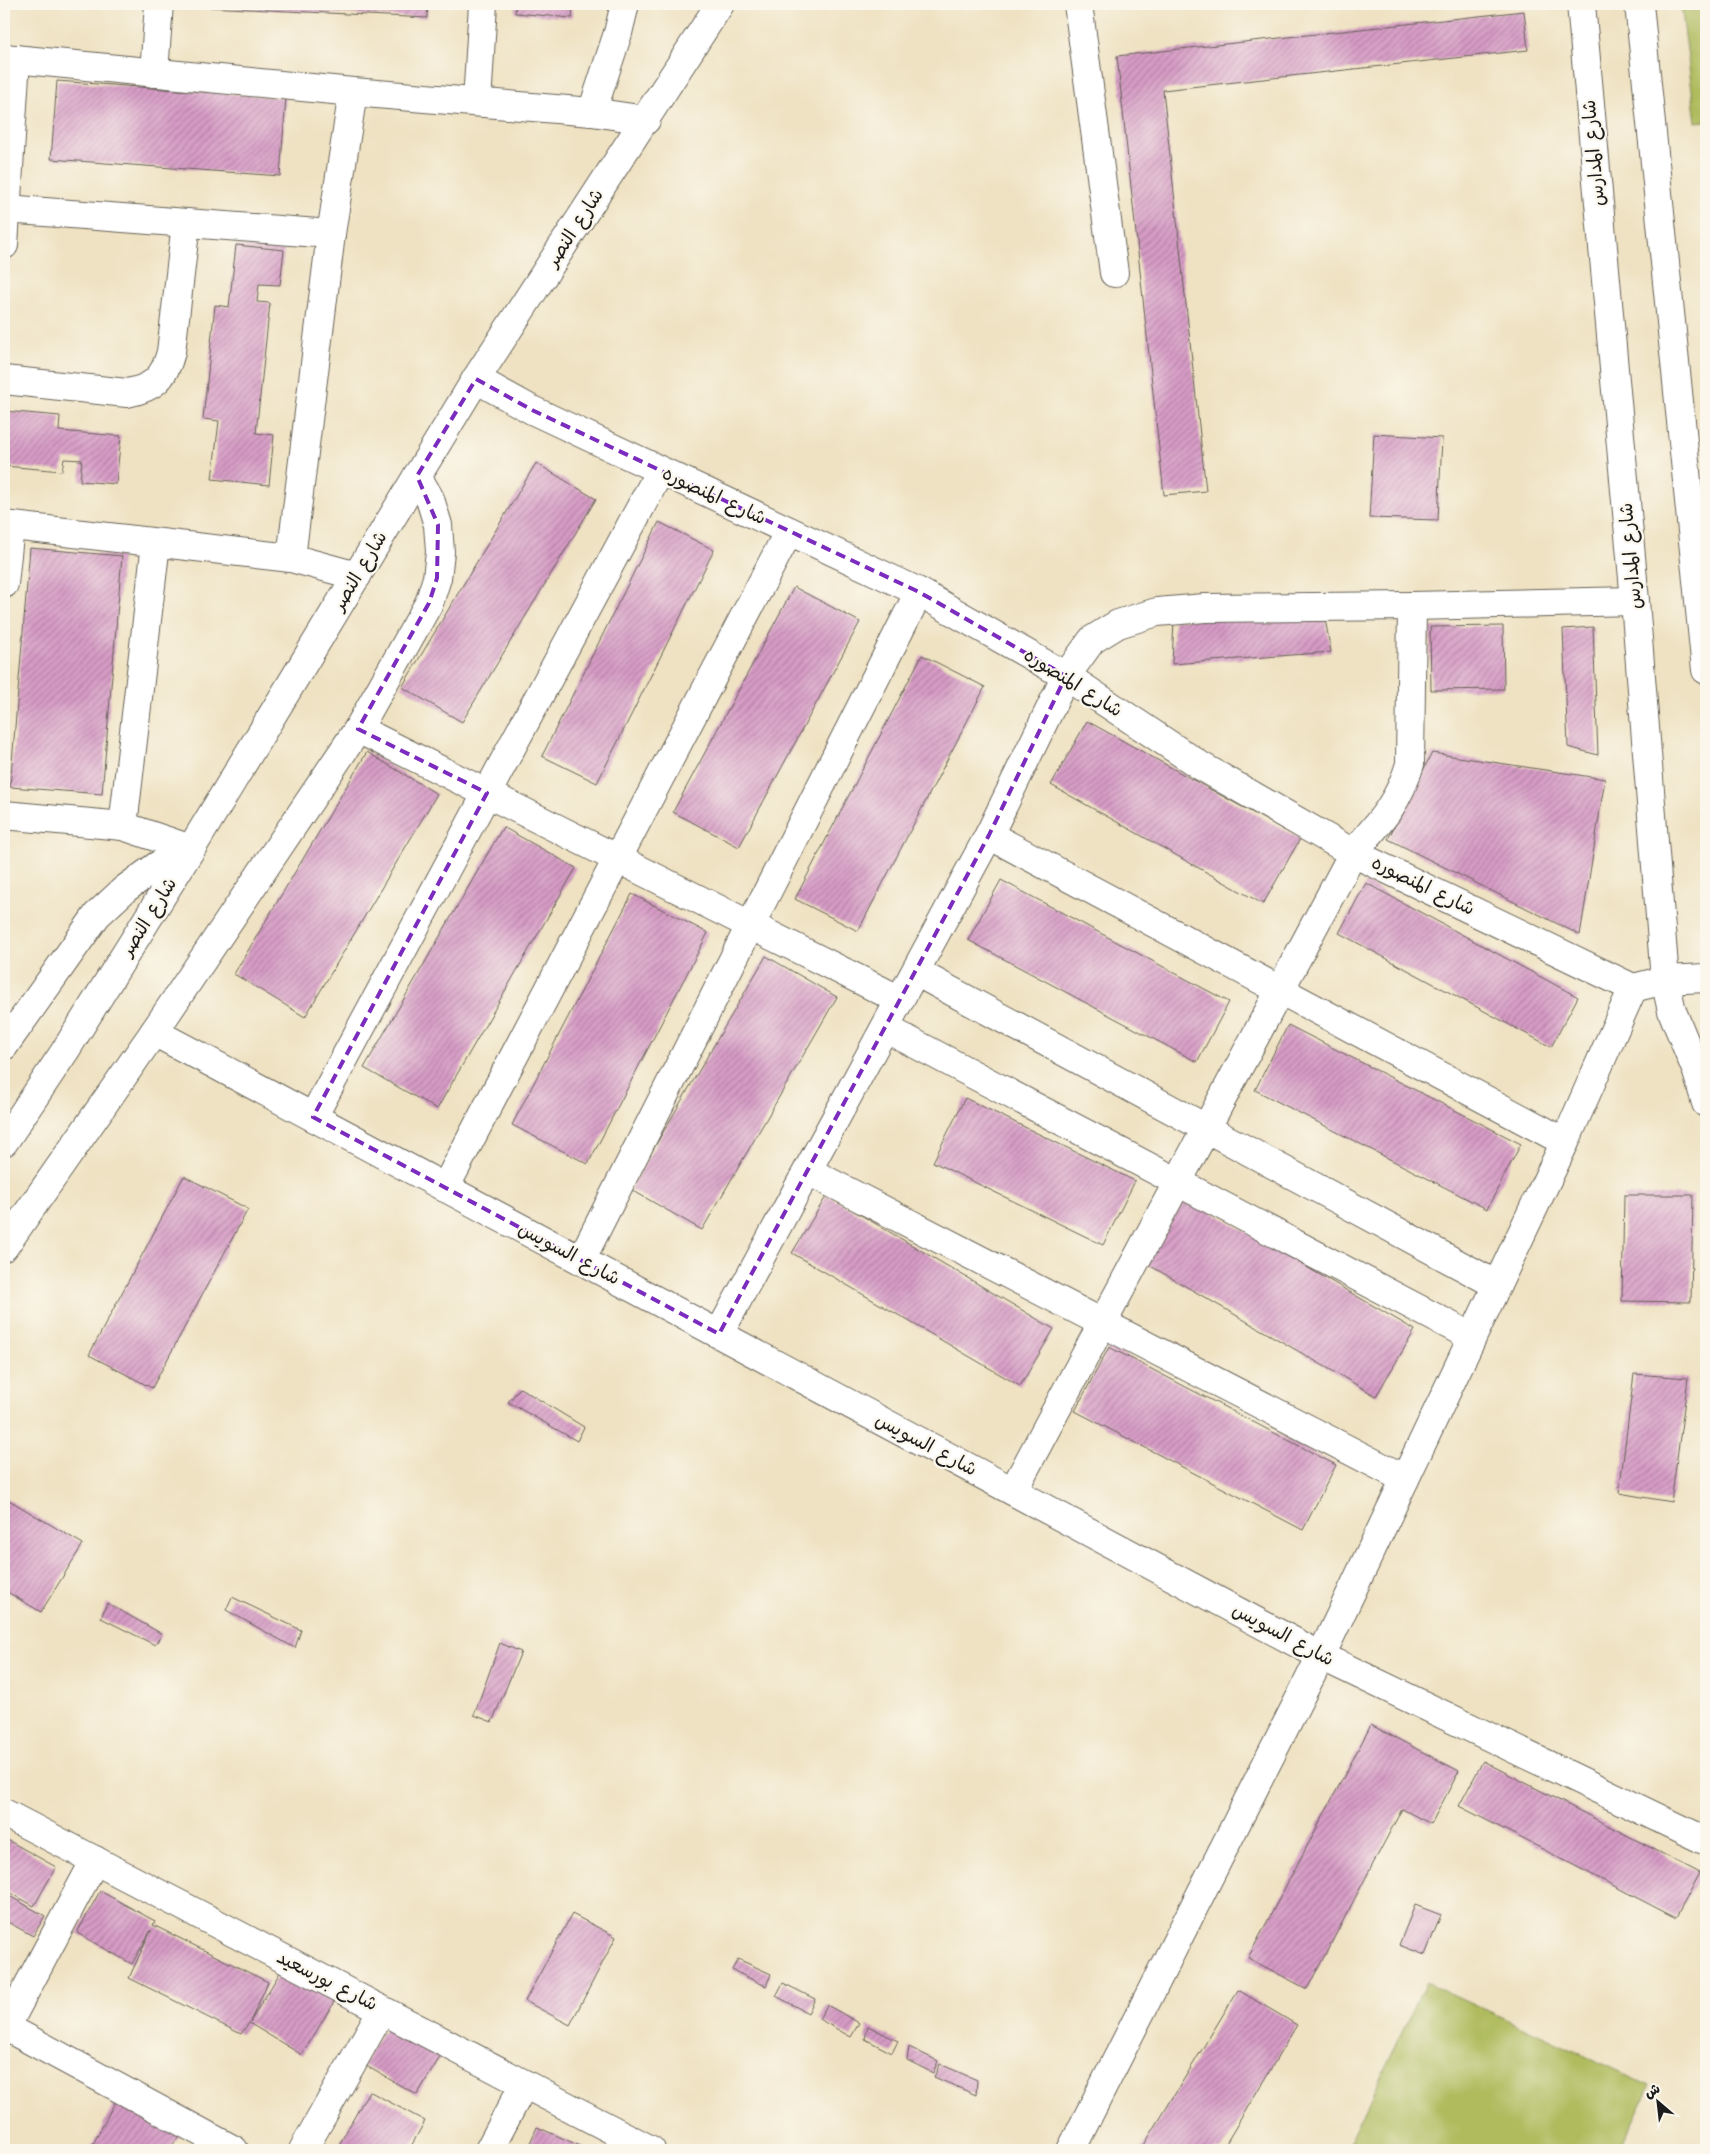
<svg xmlns="http://www.w3.org/2000/svg" width="1710" height="2154" viewBox="0 0 1710 2154" font-family="'Architects Daughter','Playpen Sans Arabic',sans-serif">
	<style>
		.garden { fill: #afbb5d; stroke: #666c3c }
		.building { fill: url(#building-hatch) }
		.lines { fill: none; stroke-linecap: round; stroke-linejoin: round }
		.street-casing { stroke: #666156; stroke-width: 30 }
		.secondary-casing { stroke: #666156; stroke-width: 30 }
		.primary-casing { stroke: #666156; stroke-width: 30 }
		.street { stroke: #fff; stroke-width: 28 }
		.secondary { stroke: #fff; stroke-width: 28 }
		.primary { stroke: #fff; stroke-width: 28 }
		.marked { fill: none; stroke: #7b2cbf; stroke-width: 4; stroke-dasharray: 10 6; stroke-linejoin: round }
		.labels { text-anchor: middle; dominant-baseline: central; stroke-width: 4.5; stroke-linejoin: round; paint-order: stroke }
		.street-label { font-size: 19px; fill: #1c1c1c; stroke: #fbf7ec }
	</style>
	<defs>
		<pattern id="building-hatch" width="6" height="6" patternUnits="userSpaceOnUse" patternTransform="scale(1.25)"><rect width="6" height="6" fill="#d79cc6"/><path d="M-1 1l2-2M0 6l6-6M5 7l2-2" fill="none" stroke="#ae7ea0"/></pattern>
	</defs>
	<rect width="100%" height="100%" fill="#fbf7ec"/>
	<filter id="ink" filterUnits="userSpaceOnUse"><feTurbulence type="fractalNoise" baseFrequency=".02" numOctaves="2"/><feDisplacementMap in="SourceGraphic" scale="10" xChannelSelector="R" yChannelSelector="G"/><feConvolveMatrix kernelMatrix="1 2 1 2 8 2 1 2 1" color-interpolation-filters="sRGB"/></filter>
	<filter id="wash" filterUnits="userSpaceOnUse"><feTurbulence type="fractalNoise" baseFrequency=".0096" numOctaves="4" result="noise"/><feDisplacementMap in="SourceGraphic" scale="20" xChannelSelector="R" yChannelSelector="G"/><feGaussianBlur stdDeviation="1.12" result="paint"/><feColorMatrix in="noise" values="0 0 0 0 0 0 0 0 0 0 0 0 0 0 0 0 0 1.4 0 .05"/><feComposite in="paint" operator="in"/></filter>
	<g filter="url(#wash)">
		<rect width="100%" height="100%" fill="#efe2c2"/>
		<!-- garden -->
		<g class="garden">
			<path d="M1681 4H1706V121L1696 122Z"/>
			<path d="M1426 1982 1650 2086 1619 2150H1365L1349 2143Z"/>
		</g>
		<g id="blocks">
			<!-- building -->
			<g class="building">
				<path d="M188 4H428L427 18 188 6Z"/>
				<path d="M516 4H573L572 18 515 13Z"/>
				<path d="M1524 11 1528 50 1163 90 1206 491 1164 495 1117 56Z"/>
				<path d="M57 81 286 98 280 176 51 159Z"/>
				<path d="M236 245 284 250 280 285 259 284 257 302 270 303 256 433 274 435 269 485 212 479 219 421 203 419 215 305 229 307Z"/>
				<path d="M4 411 60 416 59 431 121 436 116 484 80 481 82 460 64 459 62 471 4 466Z"/>
				<path d="M1374 434 1442 438 1438 520 1369 518Z"/>
				<path d="M536 463 596 499 462 722 402 687Z"/>
				<path d="M659 522 714 550 597 783 542 756Z"/>
				<path d="M30 548 122 556 102 794 10 787Z"/>
				<path d="M794 587 860 622 739 847 673 812Z"/>
				<path d="M1324 613 1331 652 1172 664 1174 620Z"/>
				<path d="M1503 626 1504 689 1431 690 1430 627Z"/>
				<path d="M1593 627 1598 755 1568 747 1563 629Z"/>
				<path d="M922 655 985 687 858 931 795 899Z"/>
				<path d="M1087 721 1300 839 1263 904 1051 785Z"/>
				<path d="M367 752 437 794 305 1017 234 974Z"/>
				<path d="M1432 753 1605 779 1580 935 1388 839Z"/>
				<path d="M503 827 576 868 437 1109 364 1068Z"/>
				<path d="M1001 880 1229 1002 1197 1062 968 940Z"/>
				<path d="M1366 883 1578 997 1551 1047 1339 933Z"/>
				<path d="M632 894 708 933 588 1164 512 1125Z"/>
				<path d="M766 956 837 997 702 1230 630 1189Z"/>
				<path d="M1288 1025 1521 1144 1487 1209 1255 1090Z"/>
				<path d="M965 1098 1135 1181 1103 1245 933 1162Z"/>
				<path d="M184 1176 248 1209 152 1388 89 1355Z"/>
				<path d="M827 1195 1054 1329 1020 1386 792 1253Z"/>
				<path d="M1624 1195H1693L1691 1302 1622 1301Z"/>
				<path d="M1186 1197 1415 1330 1376 1396 1147 1264Z"/>
				<path d="M1109 1347 1336 1465 1303 1530 1075 1411Z"/>
				<path d="M1634 1374 1688 1378 1671 1502 1619 1493Z"/>
				<path d="M520 1388 584 1427 577 1441 508 1402Z"/>
				<path d="M4 1497 83 1544 41 1612 4 1590Z"/>
				<path d="M232 1597 301 1630 295 1648 226 1610Z"/>
				<path d="M107 1603 162 1634 155 1645 101 1618Z"/>
				<path d="M500 1643 521 1652 492 1722 474 1715Z"/>
				<path d="M1371 1725 1459 1771 1431 1824 1402 1809 1307 1989 1248 1958Z"/>
				<path d="M1483 1761 1700 1873 1676 1918 1459 1806Z"/>
				<path d="M4 1838 56 1867 34 1906 4 1889Z"/>
				<path d="M100 1891 155 1921 153 1925 268 1982 250 2022 282 1969 335 2000 302 2055 249 2023 241 2034 129 1978 151 1930 132 1964 77 1933Z"/>
				<path d="M4 1893 45 1916 33 1936 4 1920Z"/>
				<path d="M1415 1905 1441 1915 1425 1955 1399 1945Z"/>
				<path d="M572 1914 616 1937 570 2025 525 2001Z"/>
				<path d="M738 1959 771 1974 766 1986 732 1970Z"/>
				<path d="M783 1983 815 1999 808 2013 776 1996Z"/>
				<path d="M1238 1990 1297 2025 1222 2150H1141Z"/>
				<path d="M827 2005 859 2023 851 2037 819 2019Z"/>
				<path d="M387 2025 440 2057 417 2095 363 2064Z"/>
				<path d="M868 2026 898 2041 892 2053 865 2039Z"/>
				<path d="M909 2047 938 2061 933 2073 907 2060Z"/>
				<path d="M940 2064 977 2080 976 2095 934 2077Z"/>
				<path d="M369 2091 425 2121 409 2150H336Z"/>
				<path d="M115 2102 181 2135 168 2150H95L91 2148Z"/>
				<path d="M537 2127 585 2148 584 2150H527Z"/>
			</g>
		</g>
	</g>
	<g filter="url(#ink)">
		<use href="#blocks" fill-opacity="0" stroke="#666156" stroke-width="1"/>
		<g class="lines">
			<!-- street casing -->
			<g class="street-casing">
				<g id="street">
					<path d="M1078 4 1114 273"/>
					<path d="M4 58 353 92 592 112 618 33 625 4"/>
					<path d="M154 73 159 4"/>
					<path d="M477 102 483 4"/>
					<path d="M592 112 646 120"/>
					<path d="M6 209 331 234"/>
					<path d="M4 245 16 59"/>
					<path d="M476 379 532 410 919 592 1066 676 1201 766 1353 853 1633 988 1665 980"/>
					<path d="M4 380 127 393C153 388 164 379 171 352L186 223"/>
					<path d="M4 525 291 558 357 576"/>
					<path d="M291 558 331 234 353 92"/>
					<path d="M4 584 10 526"/>
					<path d="M358 729 900 1000"/>
					<path d="M4 815 123 826 191 849"/>
					<path d="M123 826 156 543"/>
					<path d="M989 835 1565 1142"/>
					<path d="M916 972 1497 1285"/>
					<path d="M885 1028 1472 1337"/>
					<path d="M154 1032 1321 1656 1706 1841"/>
					<path d="M313 1117 660 471"/>
					<path d="M808 1171 1405 1479"/>
					<path d="M445 1188 789 531"/>
					<path d="M4 1247 154 1032 358 729 429 603 437 578 440 552 438 525 430 499 417 476"/>
					<path d="M581 1260 919 592"/>
					<path d="M719 1334 989 835 1066 676 1092 640 1118 624 1157 612 1205 608 1412 606 1635 601"/>
					<path d="M1013 1491 1353 853C1380 822 1398 804 1410 764L1412 606"/>
					<path d="M4 1813 651 2150"/>
					<path d="M4 2026 234 2150"/>
					<path d="M4 2031 95 1860"/>
					<path d="M303 2150 382 2010"/>
					<path d="M489 2150 524 2084"/>
					<path d="M1071 2150 1321 1656 1565 1142 1633 988"/>
				</g>
			</g>
			<!-- secondary casing -->
			<g class="secondary-casing">
				<g id="secondary">
					<path d="M1581 4 1635 601 1665 980 1672 1011 1697 1072 1706 1103"/>
					<path d="M1639 4 1706 670"/>
					<path d="M1665 980 1706 978"/>
				</g>
			</g>
			<!-- primary casing -->
			<g class="primary-casing">
				<g id="primary">
					<path d="M4 1046 97 915 125 889 157 866 191 849"/>
					<path d="M4 1142 65 1051 191 849 476 379 720 4"/>
				</g>
			</g>
			<!-- street -->
			<use href="#street" class="street"/>
			<!-- secondary -->
			<use href="#secondary" class="secondary"/>
			<!-- primary -->
			<use href="#primary" class="primary"/>
		</g>
	</g>
	<!-- marked area -->
	<path class="marked" d="M476 379 532 410 919 592 1066 676 989 835 719 1334 313 1117 487 793 358 729 429 603 437 578 438 525 417 476Z"/>
	<g class="labels">
		<!-- street labels -->
		<g class="street-label">
			<text transform="translate(1594 153) rotate(-95)">شارع المدارس</text>
			<text transform="translate(575 228) rotate(-57)">شارع النصر</text>
			<text transform="translate(714 496) rotate(25)">شارع المنصوره</text>
			<text transform="translate(1631 556) rotate(-95)">شارع المدارس</text>
			<text transform="translate(360 571) rotate(-59)">شارع النصر</text>
			<text transform="translate(1073 683) rotate(32)">شارع المنصوره</text>
			<text transform="translate(1423 886) rotate(26)">شارع المنصوره</text>
			<text transform="translate(149 917) rotate(-58)">شارع النصر</text>
			<text transform="translate(569 1254) rotate(28)">شارع السويس</text>
			<text transform="translate(926 1445) rotate(28)">شارع السويس</text>
			<text transform="translate(1283 1635) rotate(28)">شارع السويس</text>
			<text transform="translate(327 1981) rotate(27)">شارع بورسعيد</text>
		</g>
	</g>
	<!-- margin -->
	<rect width="1710" height="2154" fill="none" stroke="#fbf7ec" stroke-width="20"/>
	<!-- north arrow -->
	<g transform="translate(1658 2102) rotate(332)" stroke="#fbf7ec" stroke-width="4" paint-order="stroke">
	<path d="M0-4L9 19L0 12L-9 19Z" fill="#1c1c1c"/>
	<text y="-8" font-size="14" font-weight="bold" text-anchor="middle" fill="#1c1c1c">ش</text>
	</g>
</svg>
